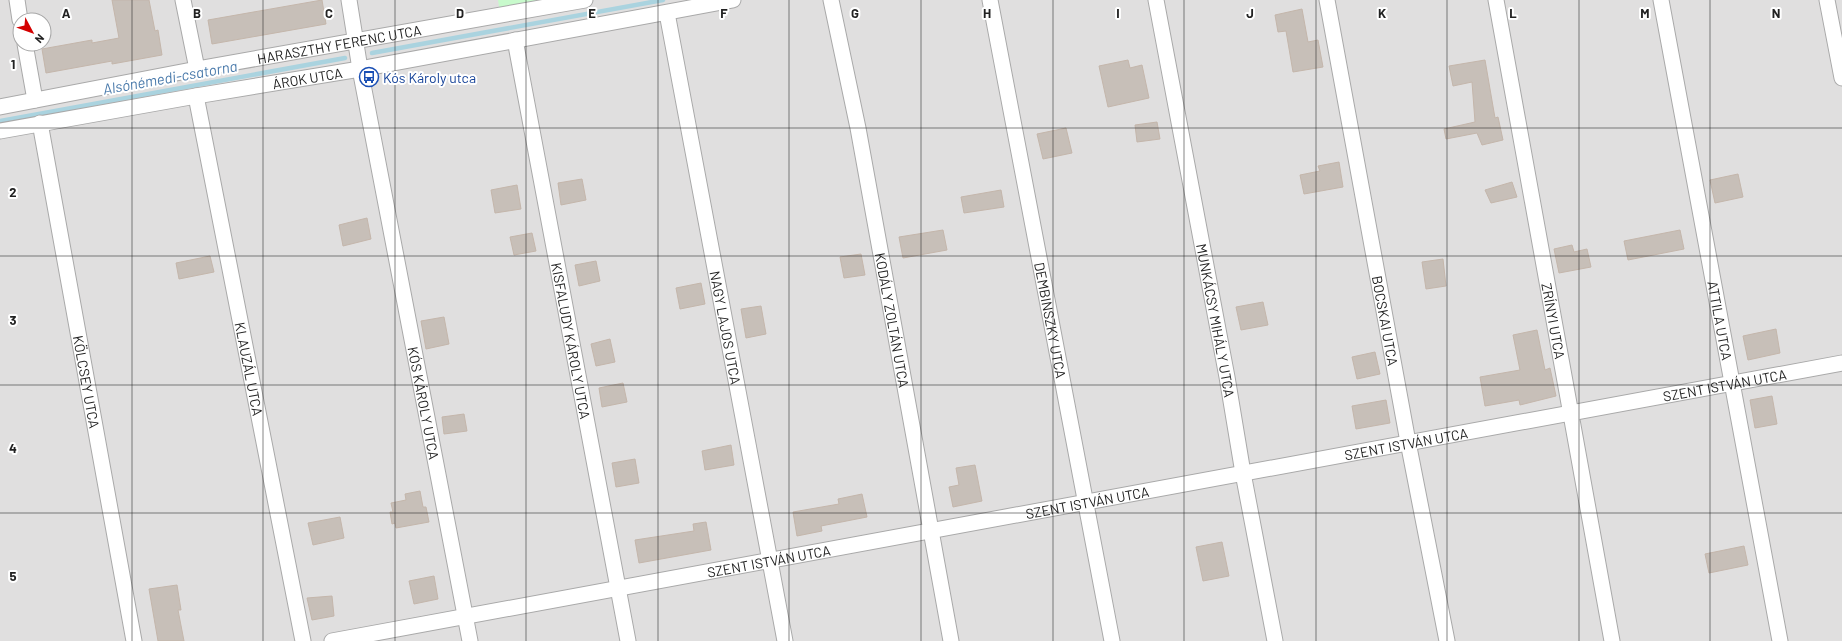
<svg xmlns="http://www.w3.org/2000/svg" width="1842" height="641" viewBox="0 0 1842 641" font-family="Barlow,sans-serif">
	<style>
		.residential { fill: #e0dfdf; fill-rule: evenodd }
		.park { fill: #c8facc }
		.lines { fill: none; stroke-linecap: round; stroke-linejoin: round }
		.stream { stroke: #aad3df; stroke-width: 4.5 }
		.building { fill: #c7bfb8; stroke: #c4b6ab }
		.minor-casing { stroke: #a9a9a9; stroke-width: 17 }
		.minor { stroke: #fff; stroke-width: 15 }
		.grid { fill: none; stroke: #222; stroke-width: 1; stroke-opacity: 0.55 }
		.labels { text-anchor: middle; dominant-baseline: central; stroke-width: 4; stroke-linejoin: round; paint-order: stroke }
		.street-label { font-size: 14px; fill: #222; stroke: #fff }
		.transit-label { font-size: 14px; fill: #164399; stroke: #fff; text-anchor: start }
		.water-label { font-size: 15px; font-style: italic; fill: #4a7aab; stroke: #fff }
		.grid-label { font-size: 13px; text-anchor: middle; font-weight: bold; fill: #222; stroke: #fff; stroke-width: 4; stroke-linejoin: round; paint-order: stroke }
	</style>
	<rect width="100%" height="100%" fill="#f2efe9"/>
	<!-- residential -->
	<path class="residential" d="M0 0H1842V641H0ZM20 20H44V44H20Z"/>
	<!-- park -->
	<path class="park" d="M498 0H560L500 12Z"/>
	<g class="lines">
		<!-- stream -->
		<g class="stream">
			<path d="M372 53 663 0"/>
			<path d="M0 121 345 58"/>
		</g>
	</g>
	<!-- building -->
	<g class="building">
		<path d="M112 0H149L155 31 158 30 162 55 112 64V61L46 73 42 49 92 40V43L119 38Z"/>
		<path d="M322 0 326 24 212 44 208 20Z"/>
		<path d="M1302 9 1308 42 1318 40 1323 67 1293 72 1286 31 1278 32 1275 15Z"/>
		<path d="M1128 60 1130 68 1142 65 1149 98 1108 107 1099 66Z"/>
		<path d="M1485 60 1495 118 1498 117 1503 140 1482 145 1477 133 1446 139 1444 129 1475 122 1472 82 1453 86 1449 66Z"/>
		<path d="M1157 122 1160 139 1137 142 1135 125Z"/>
		<path d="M1066 128 1072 153 1043 159 1037 134Z"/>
		<path d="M1339 162 1343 187 1304 194 1300 175 1320 171 1318 166Z"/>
		<path d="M1738 174 1743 197 1715 203 1710 180Z"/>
		<path d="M582 179 586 200 561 205 558 183Z"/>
		<path d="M1512 182 1517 197 1491 203 1485 190Z"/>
		<path d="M517 185 521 209 495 213 491 190Z"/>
		<path d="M1001 190 1004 207 964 213 961 197Z"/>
		<path d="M367 218 371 239 343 246 339 225Z"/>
		<path d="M943 230 947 250 903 258 899 237Z"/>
		<path d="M1680 230 1684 249 1628 260 1624 241Z"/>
		<path d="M532 233 536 251 514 255 510 237Z"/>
		<path d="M1572 245 1574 252 1587 249 1591 267 1559 273 1554 249Z"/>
		<path d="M861 254 865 275 844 278 840 257Z"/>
		<path d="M210 256 214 272 179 279 176 263Z"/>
		<path d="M1443 259 1446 286 1426 289 1422 262Z"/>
		<path d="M596 261 600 281 579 286 575 265Z"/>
		<path d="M701 283 705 304 680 309 676 288Z"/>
		<path d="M1263 302 1268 325 1241 330 1236 307Z"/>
		<path d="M761 306 766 334 746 338 741 309Z"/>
		<path d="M444 317 449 344 426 349 421 321Z"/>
		<path d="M1776 329 1780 353 1748 360 1743 336Z"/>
		<path d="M1537 330 1545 370 1550 368 1556 396 1520 405 1519 400 1485 406 1480 377 1520 370 1513 335Z"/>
		<path d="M610 339 615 362 596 366 591 344Z"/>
		<path d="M1375 352 1380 374 1357 379 1352 357Z"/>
		<path d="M623 383 627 402 602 407 599 388Z"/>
		<path d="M1772 396 1777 424 1755 428 1750 400Z"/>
		<path d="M1386 400 1390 423 1356 429 1352 406Z"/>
		<path d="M464 414 467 431 444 434 442 417Z"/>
		<path d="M731 445 734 465 705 470 702 451Z"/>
		<path d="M635 459 639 483 616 487 612 463Z"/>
		<path d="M975 465 982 501 953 507 949 487 959 485 956 468Z"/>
		<path d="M420 491 423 507H426L429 522 396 528 395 523 392 524 390 512H393L391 503 406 500 405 494Z"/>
		<path d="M862 494 867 517 821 526 822 531 797 536 793 512 839 504 838 499Z"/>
		<path d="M340 517 344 538 313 545 308 523Z"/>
		<path d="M706 522 711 550 639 563 635 540 694 531 693 524Z"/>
		<path d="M1222 542 1229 576 1203 581 1196 547Z"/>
		<path d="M1744 546 1748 565 1709 573 1705 554Z"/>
		<path d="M434 576 438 599 414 604 409 581Z"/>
		<path d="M177 585 181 610H178L184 641H158L149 589Z"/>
		<path d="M332 596 334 616 312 620 307 598Z"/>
	</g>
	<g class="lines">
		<!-- minor casing -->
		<g class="minor-casing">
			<g id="minor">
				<path d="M17 0 20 20"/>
				<path d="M183 0 197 69"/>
				<path id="s1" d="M349 0 360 69 470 641"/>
				<path id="s2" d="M831 0 858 128 951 641"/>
				<path id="s3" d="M990 0 1112 641"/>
				<path id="s4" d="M1156 0 1227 377 1243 473 1275 641"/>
				<path id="s5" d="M1327 0 1408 442 1447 641"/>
				<path id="s6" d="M1496 0 1612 641"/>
				<path id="s7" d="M1661 0 1780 641"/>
				<path d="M1827 0 1842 78"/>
				<path id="s8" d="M667 13 785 641"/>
				<path id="s9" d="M515 40 628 641"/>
				<path d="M25 44 35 100"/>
				<path id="s10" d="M196 96 303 641"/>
				<path id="s11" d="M0 107 197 69 585 0"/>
				<path id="s12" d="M40 123 134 641"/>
				<path id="s13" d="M0 131 196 96 360 69 733 0"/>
				<path id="s14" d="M332 641 1842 363"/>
			</g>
		</g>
		<!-- minor -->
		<use href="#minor" class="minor"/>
	</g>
	<!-- grid -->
	<path class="grid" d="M132 0V641M263 0V641M395 0V641M526 0V641M658 0V641M789 0V641M921 0V641M1053 0V641M1184 0V641M1316 0V641M1447 0V641M1579 0V641M1710 0V641M0 128H1842M0 256H1842M0 385H1842M0 513H1842"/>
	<!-- icons -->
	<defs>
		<g id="bus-ring" transform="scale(1)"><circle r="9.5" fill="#fff" stroke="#1a4fb4" stroke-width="1.5"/><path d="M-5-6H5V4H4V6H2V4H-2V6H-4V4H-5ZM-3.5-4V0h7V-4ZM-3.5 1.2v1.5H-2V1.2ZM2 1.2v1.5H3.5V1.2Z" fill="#1a4fb4"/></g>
	</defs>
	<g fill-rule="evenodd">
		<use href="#bus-ring" x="369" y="77"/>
	</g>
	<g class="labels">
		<!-- street labels -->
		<g class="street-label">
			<text stroke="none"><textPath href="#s11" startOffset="345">HARASZTHY FERENC UTCA</textPath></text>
			<text stroke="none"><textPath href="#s13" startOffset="312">ÁROK UTCA</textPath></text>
			<text stroke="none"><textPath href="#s2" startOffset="326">KODÁLY ZOLTÁN UTCA</textPath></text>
			<text stroke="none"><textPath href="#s4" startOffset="326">MUNKÁCSY MIHÁLY UTCA</textPath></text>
			<text stroke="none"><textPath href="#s3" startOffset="326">DEMBINSZKY UTCA</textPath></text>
			<text stroke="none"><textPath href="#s5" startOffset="326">BOCSKAI UTCA</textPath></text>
			<text stroke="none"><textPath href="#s6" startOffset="326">ZRÍNYI UTCA</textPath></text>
			<text stroke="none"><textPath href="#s7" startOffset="326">ATTILA UTCA</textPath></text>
			<text stroke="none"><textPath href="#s8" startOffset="320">NAGY LAJOS UTCA</textPath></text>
			<text stroke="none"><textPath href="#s9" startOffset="306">KISFALUDY KÁROLY UTCA</textPath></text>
			<text stroke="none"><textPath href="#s10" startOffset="278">KLAUZÁL UTCA</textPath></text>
			<text stroke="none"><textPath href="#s12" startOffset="263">KÖLCSEY UTCA</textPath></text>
			<text stroke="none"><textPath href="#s14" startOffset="1416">SZENT ISTVÁN UTCA</textPath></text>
			<text stroke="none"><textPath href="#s1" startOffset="410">KÓS KÁROLY UTCA</textPath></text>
			<text stroke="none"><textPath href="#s14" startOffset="1092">SZENT ISTVÁN UTCA</textPath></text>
			<text stroke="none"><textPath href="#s14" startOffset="768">SZENT ISTVÁN UTCA</textPath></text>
			<text stroke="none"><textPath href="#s14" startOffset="444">SZENT ISTVÁN UTCA</textPath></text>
		</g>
		<!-- transit labels -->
		<g class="transit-label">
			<text x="383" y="77">Kós Károly utca</text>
		</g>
		<!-- water labels -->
		<g class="water-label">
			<text transform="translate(170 77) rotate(-10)">Alsónémedi-csatorna</text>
		</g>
	</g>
	<g class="grid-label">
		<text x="66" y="18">A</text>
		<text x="197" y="18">B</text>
		<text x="329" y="18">C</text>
		<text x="460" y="18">D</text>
		<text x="592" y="18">E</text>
		<text x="724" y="18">F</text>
		<text x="855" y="18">G</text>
		<text x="987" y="18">H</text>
		<text x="1118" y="18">I</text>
		<text x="1250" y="18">J</text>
		<text x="1382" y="18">K</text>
		<text x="1513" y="18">L</text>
		<text x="1645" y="18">M</text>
		<text x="1776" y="18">N</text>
		<text x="13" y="69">1</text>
		<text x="13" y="197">2</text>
		<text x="13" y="325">3</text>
		<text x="13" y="453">4</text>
		<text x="13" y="581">5</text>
	</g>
	<!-- north arrow -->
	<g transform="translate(32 32) rotate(131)"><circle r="19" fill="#ffffff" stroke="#a7a7a7"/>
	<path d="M0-3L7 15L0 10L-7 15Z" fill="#d40000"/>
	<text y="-6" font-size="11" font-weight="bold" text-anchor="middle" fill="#222222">N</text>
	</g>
</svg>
